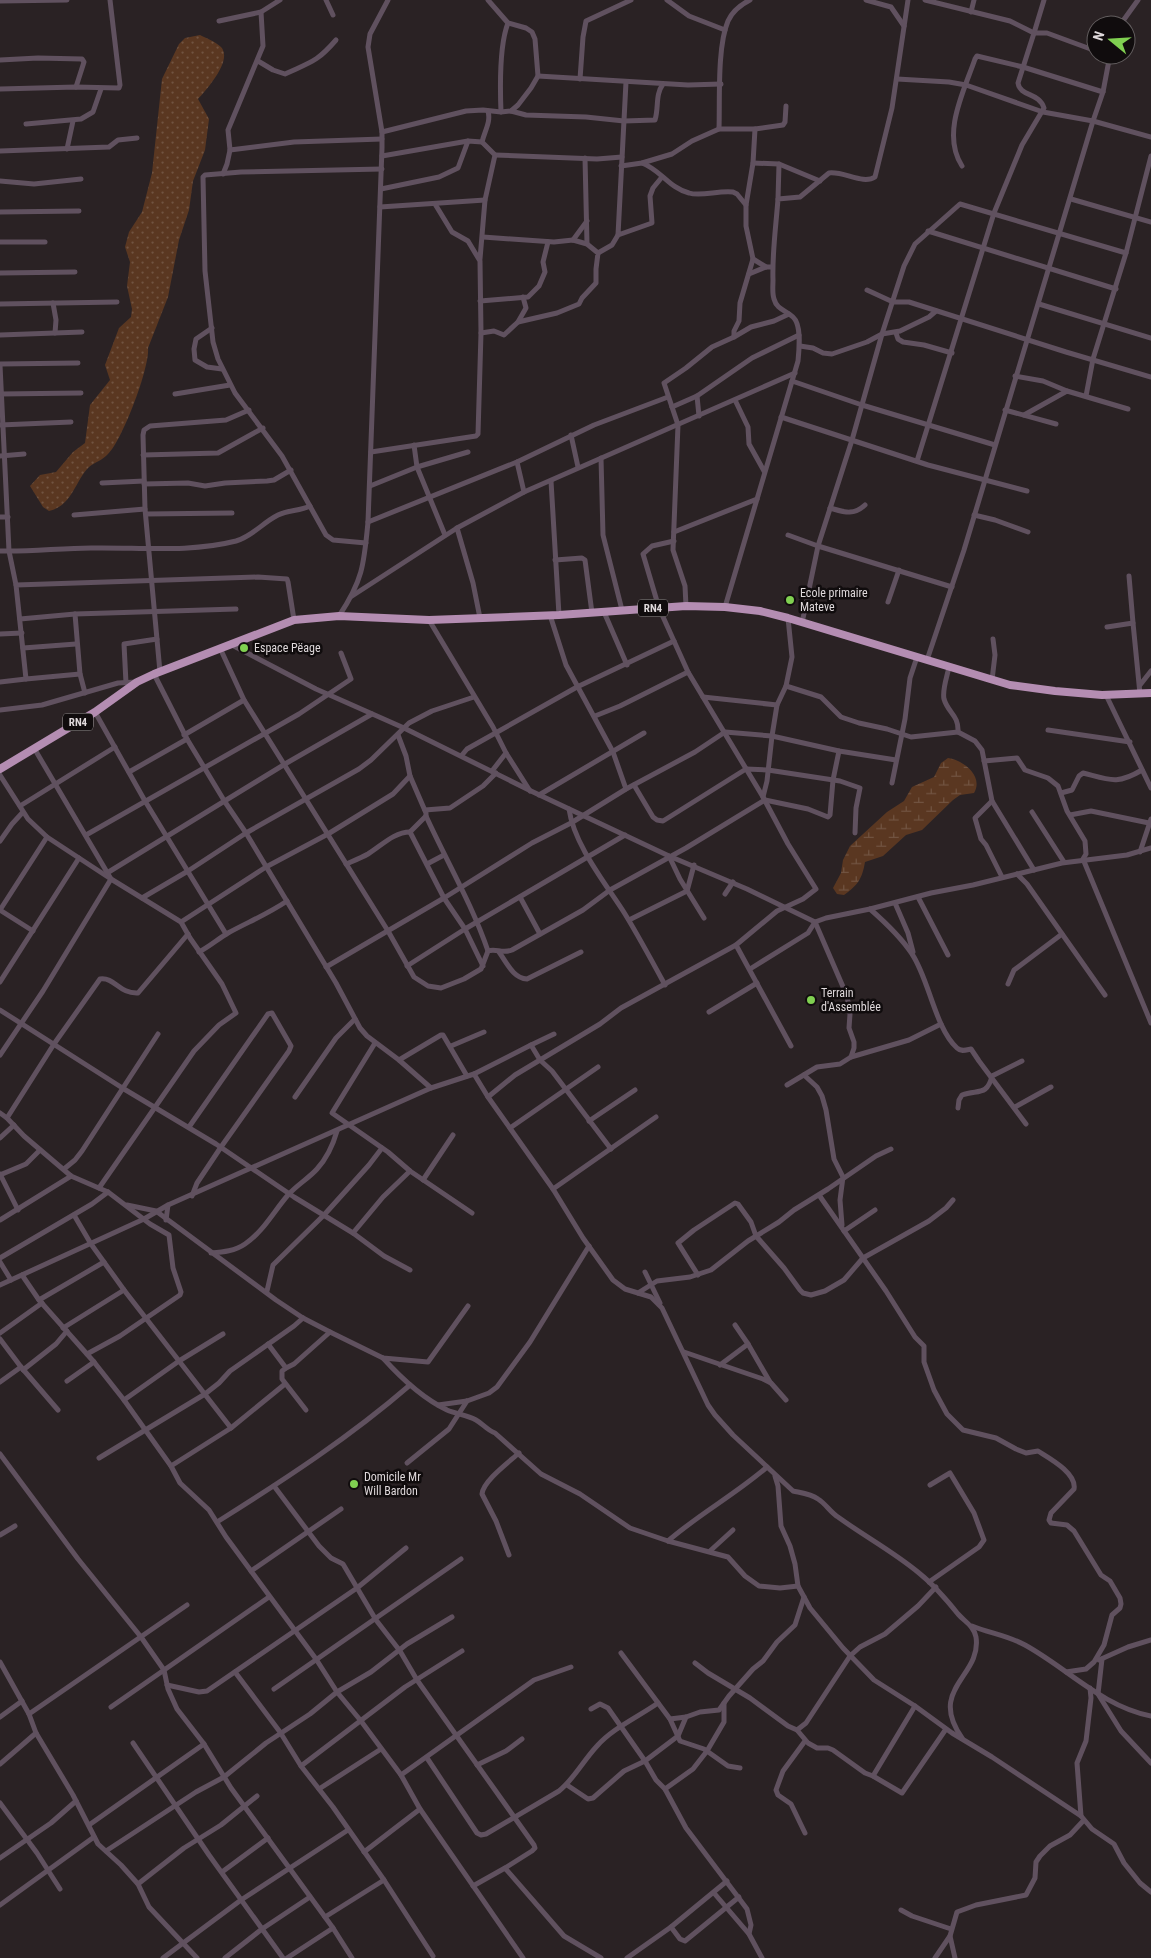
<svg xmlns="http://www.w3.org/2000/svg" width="1151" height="1958" viewBox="0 0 1151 1958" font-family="'Roboto Condensed',sans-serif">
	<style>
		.grass { fill: url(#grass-dots) }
		.wetland { fill: url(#wetland-marsh) }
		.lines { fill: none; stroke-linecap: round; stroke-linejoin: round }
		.minor { stroke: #60515f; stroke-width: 5 }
		.highway { stroke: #b48db2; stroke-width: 8 }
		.poi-dot { fill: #80d051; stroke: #100c0d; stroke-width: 2 }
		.labels { text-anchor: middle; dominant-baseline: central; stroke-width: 5; stroke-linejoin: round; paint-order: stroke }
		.shield { fill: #100c0d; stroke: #a19c9d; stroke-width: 1 }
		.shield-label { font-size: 11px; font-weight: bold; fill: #dfd9db }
		.poi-label { font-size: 12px; fill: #dfd9db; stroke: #100c0d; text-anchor: start }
	</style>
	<defs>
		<pattern id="grass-dots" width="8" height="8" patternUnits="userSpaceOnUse" patternTransform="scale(1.25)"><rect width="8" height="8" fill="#5a3721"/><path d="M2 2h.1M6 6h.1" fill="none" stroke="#715341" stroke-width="1.8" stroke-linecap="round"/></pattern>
		<pattern id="wetland-marsh" width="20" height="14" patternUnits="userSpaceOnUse" patternTransform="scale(1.25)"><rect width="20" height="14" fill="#5a3721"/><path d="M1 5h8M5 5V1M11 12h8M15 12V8" fill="none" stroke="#715341"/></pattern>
	</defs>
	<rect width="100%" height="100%" fill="#2a2224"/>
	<!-- grass -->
	<path class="grass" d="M200 35C206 38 216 42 221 47 233 60 207 89 198 99L209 119 205 150 193 181 189 210 179 240 168 297 148 348C150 367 122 441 108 454 103 460 95 462 89 467 75 481 72 506 49 511L43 507 30 486 40 475 56 472 73 452 85 443 90 405 110 380 105 365 119 328 131 317 132 309 127 286 130 262 125 247 129 232 142 212 152 173 162 79 179 44 185 38Z"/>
	<!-- wetland -->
	<path class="wetland" d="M948 758C963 760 984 776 974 793L960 795 953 800 922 830 906 835 883 856 865 862C862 879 858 885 844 895L837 894 833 888 841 873 843 860 850 846 887 812 904 801 912 787 934 777 941 763Z"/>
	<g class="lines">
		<!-- minor -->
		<g class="minor">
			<path d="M326 0 333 15"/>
			<path d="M667 0 689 16 725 30"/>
			<path d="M866 0 891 7 904 26"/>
			<path d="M1044 0 1034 33H1047L1096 51"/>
			<path d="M0 1 67 0"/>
			<path d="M261 12 263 46 228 130 230 150 294 142 382 139"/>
			<path d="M971 12 974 0"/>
			<path d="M219 21 261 12 280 0"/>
			<path d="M1120 25 1138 0"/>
			<path d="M0 60 38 58 82 59 84 62 76 87"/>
			<path d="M258 61 273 70 285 74C311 62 317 62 336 40"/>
			<path d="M538 76 688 85 721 84"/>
			<path d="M580 79 583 37 586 21 631 0"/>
			<path d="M897 79 949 82 966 85 1043 112 1093 121 1151 137"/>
			<path d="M626 82 618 235 652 223 650 196 653 188 662 177"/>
			<path d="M0 89 76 87 119 88 120 85 110 0"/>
			<path d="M511 111 526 115 586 117 624 121 655 120C659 107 655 95 663 84"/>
			<path d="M501 112C500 87 499 46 508 23"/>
			<path d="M26 124 81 119 93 112 101 89"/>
			<path d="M719 129C720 100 717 47 728 21 732 12 740 5 750 0"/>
			<path d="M382 132 466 111 483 110 501 112 511 111 518 105 531 88 538 76 535 39 532 32 526 28 508 23 488 0"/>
			<path d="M67 149 73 121"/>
			<path d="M0 151 109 147 118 140 137 138"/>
			<path d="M495 155 597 159 622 157"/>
			<path d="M382 156 468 141 482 142"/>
			<path d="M585 158 587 244"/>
			<path d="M642 163C661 170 669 188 689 193 701 197 719 190 733 192L737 194 746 205V226L753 259 740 303 739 321 734 331V337"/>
			<path d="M753 163 779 164 820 181"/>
			<path d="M621 166 642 163 672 154 692 141 719 129H755L783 125 785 122 786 106"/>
			<path d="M962 166C941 134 964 91 975 59L977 56 1023 67 1103 92"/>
			<path d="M223 174 227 164 230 150"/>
			<path d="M0 181 34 184 81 179"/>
			<path d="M381 189 439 177 458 168 468 141"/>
			<path d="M778 199 779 164"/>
			<path d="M1071 199 1151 222"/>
			<path d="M746 205 753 163 755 129"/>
			<path d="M380 207 485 200"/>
			<path d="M0 212 79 211"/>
			<path d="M928 231 1116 289"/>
			<path d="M573 240 587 221"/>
			<path d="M0 242H45"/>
			<path d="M598 253 612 245 618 235"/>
			<path d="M480 259 485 200 495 155 482 142C485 130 491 122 488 111"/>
			<path d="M753 259 766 267"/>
			<path d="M0 273 75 272"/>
			<path d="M749 274 766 267H772"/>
			<path d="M867 290 893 302H909L1066 352 1151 377"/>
			<path d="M480 301 528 297 539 286 545 272 543 262 548 242"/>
			<path d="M53 303 56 320 55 333"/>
			<path d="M0 304 117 302"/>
			<path d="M1039 304 1151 338"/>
			<path d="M518 322 526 308 523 297"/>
			<path d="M212 328 196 339 194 349 195 360 207 367 222 369"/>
			<path d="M481 333 494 331 504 335 518 322 557 313 579 304 582 298 596 283V269L598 253 587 244 573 240 554 242 483 237"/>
			<path d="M896 333 898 339 903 342 924 345 952 353"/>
			<path d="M0 335 82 332"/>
			<path d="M800 346 813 348 823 353 832 354 867 342 882 334 900 331 929 317 936 311"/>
			<path d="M0 364 78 363"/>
			<path d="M0 365 9 551 16 585"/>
			<path d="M1015 376 1043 381 1067 391"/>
			<path d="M792 381 862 405 995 445"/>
			<path d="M0 394 81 393"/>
			<path d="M175 394 230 385"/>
			<path d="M697 396 699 416"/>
			<path d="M1086 396 1093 359 1126 253 1151 156"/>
			<path d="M735 400 748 427 749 444 764 471"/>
			<path d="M672 407 697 396 752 358 799 335"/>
			<path d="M1005 410 1056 424"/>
			<path d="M1024 415 1067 391 1128 409"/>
			<path d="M781 417 928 465 1027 491"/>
			<path d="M0 425 71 422"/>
			<path d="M571 435 578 467"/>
			<path d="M414 445 417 467 445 535"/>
			<path d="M371 452 476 436 478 434 481 333 480 261 468 241 452 232 435 204"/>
			<path d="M143 455 218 453 263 428"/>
			<path d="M0 456 24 454"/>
			<path d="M601 458 603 535 622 610"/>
			<path d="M917 461 994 213 1022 145 1044 108C1039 92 1020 97 1018 83L1034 33 1010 21 925 0"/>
			<path d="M517 462 524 492"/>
			<path d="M551 481 559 615"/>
			<path d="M102 483 144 481"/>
			<path d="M144 484 188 483 205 486 225 483 267 481 274 480 291 470"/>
			<path d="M370 486 417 467 468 452"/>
			<path d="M830 508C844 512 853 516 865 505"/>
			<path d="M146 514 232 513"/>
			<path d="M74 515 145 509"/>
			<path d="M974 515 995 520 1028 532"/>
			<path d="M0 517H8"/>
			<path d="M368 522 517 462 594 425 668 397"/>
			<path d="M457 528 473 583 480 618"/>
			<path d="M674 532 757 499"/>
			<path d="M788 535 818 546 952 587"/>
			<path d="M366 543 333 540 326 535 282 456 235 393 218 359 213 342 205 271 203 177 205 175 241 172 382 169"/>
			<path d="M0 551C30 552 61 548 91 548 139 547 189 553 236 541 253 536 262 523 278 515 288 510 300 511 310 506"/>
			<path d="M555 560 582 558 585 560 592 613"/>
			<path d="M1129 576 1133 623"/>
			<path d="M352 596 457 528 524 492 795 373"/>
			<path d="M888 602 899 570"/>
			<path d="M686 606 685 586 673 550 678 425 664 383 686 368 712 347 734 337 751 327 774 321 789 314"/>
			<path d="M725 607 798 361C799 350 802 325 793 317 786 310 777 310 774 299 772 293 773 286 773 280 772 253 776 226 778 199L800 197 829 173C844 171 863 185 875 177L892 108 908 0"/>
			<path d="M604 612 627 665"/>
			<path d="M550 615 566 665 613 752 626 789"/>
			<path d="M339 616C363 580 364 564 368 522L382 148V132L368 47 370 34 388 0"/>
			<path d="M20 619 75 614"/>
			<path d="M429 620 493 727 506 753 530 791"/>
			<path d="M802 623 818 546 852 440 882 334 904 266 915 244 960 204 1126 253"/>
			<path d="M1107 627 1133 623 1140 694"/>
			<path d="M0 634 22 633"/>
			<path d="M230 644 316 689 404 728 531 791 669 856 747 889 815 922 847 996 850 1014 849 1028 854 1042V1048L851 1057 840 1064 817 1067 787 1085"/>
			<path d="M23 648 76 644"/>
			<path d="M220 648 244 700 388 931 414 977 428 986 441 988 464 979 481 969 488 951C496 948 502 954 512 950L583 910 610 890 686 848 765 800 808 809 828 817 830 815 833 780 839 751"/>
			<path d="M927 660 964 550 1093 121 1103 92 1110 55"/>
			<path d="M949 667C947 677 942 690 944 699 948 713 959 715 958 732L975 741 982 750 992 801 1034 870"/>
			<path d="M160 672 145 509 143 435 144 430 150 426 226 420 249 410"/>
			<path d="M80 674 75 614 236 609"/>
			<path d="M154 674 187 739 225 802 246 833 336 983 360 1028 367 1036 399 1060 431 1088 474 1074 488 1097 553 1189 583 1238 613 1280 625 1289 651 1297 662 1308 708 1405 715 1415 733 1435 793 1491C802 1493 811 1494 818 1499 826 1504 830 1512 838 1517 864 1536 894 1552 919 1573 934 1585 946 1599 958 1614 965 1622 974 1626 976 1637 982 1677 927 1688 962 1738"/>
			<path d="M992 680 995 655 993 639"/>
			<path d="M0 682 26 679"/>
			<path d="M126 683 124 644 157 639"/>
			<path d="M1140 685 1151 671"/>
			<path d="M786 686 821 697 841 717 859 723 887 729 911 737 958 732"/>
			<path d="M85 693 80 674 26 679 16 585 258 577 287 579 288 582 294 620"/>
			<path d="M1106 695 1151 788"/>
			<path d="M703 697 777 705"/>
			<path d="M0 710 42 705 118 683 136 682"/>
			<path d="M95 712 145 801 226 934"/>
			<path d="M595 716 620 706 688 672"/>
			<path d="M1048 730 1130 742"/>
			<path d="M184 735 244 700"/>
			<path d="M462 755 467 749 577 687 674 641"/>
			<path d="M984 761 1017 758 1025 770 1048 778 1058 786 1067 811 1085 841 1086 854 1083 859 1151 1023"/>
			<path d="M492 771 506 753"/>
			<path d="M129 772 187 739"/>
			<path d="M0 775 28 819 47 837 111 879 181 922 190 938 222 984 236 1013 219 1025 194 1051 99 1188"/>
			<path d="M892 783 905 719 910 678 917 657"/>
			<path d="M634 785 653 817 657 820 663 821 746 769 768 770 840 781 860 788 856 808 855 833"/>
			<path d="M1061 793 1072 790 1079 776 1083 773C1110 780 1117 785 1142 770"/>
			<path d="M539 795 644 733"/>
			<path d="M763 797 767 781 772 736 777 705 786 686 792 657 788 618"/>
			<path d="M992 801 975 818 981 839 986 845 1002 877"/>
			<path d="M20 806 115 747"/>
			<path d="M569 809C574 845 606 884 625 914 639 937 652 961 665 985"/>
			<path d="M425 810 450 808 483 786 496 773"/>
			<path d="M1032 812 1064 862"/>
			<path d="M1070 815 1091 811 1149 823"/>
			<path d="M426 816C447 862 472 904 488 951"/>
			<path d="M86 835 299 714 351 679 341 653"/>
			<path d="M0 841 12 824 23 812"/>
			<path d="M1140 852 1151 819"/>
			<path d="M669 856 680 879 704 918"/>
			<path d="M346 864C353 861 361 858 368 854 381 846 394 832 410 832"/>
			<path d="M427 864 444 855"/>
			<path d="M107 873 285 764 372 714"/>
			<path d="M1017 874 1027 884 1105 995"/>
			<path d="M725 894 733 882"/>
			<path d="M520 897 540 934"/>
			<path d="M918 897 948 955"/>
			<path d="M142 898 188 871 246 833 359 769 371 760 409 723 432 711 474 697"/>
			<path d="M895 903 908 933 913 952"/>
			<path d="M870 909C886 923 901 937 912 954 929 979 935 1028 957 1048 961 1052 966 1050 971 1049L979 1061 1026 1124"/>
			<path d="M0 910 47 837"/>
			<path d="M0 910 33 931"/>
			<path d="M629 920 687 891 694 865"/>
			<path d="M181 922 266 867 328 834 393 794 410 776"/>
			<path d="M736 945 791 1046"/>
			<path d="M199 952C210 946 218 939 228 933 248 922 268 914 287 901"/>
			<path d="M499 952C507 963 513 978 527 979L581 952"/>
			<path d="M407 966 465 929 625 835"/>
			<path d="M483 966 465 929 444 898 532 843 571 823 626 789 695 752 725 732 772 736 839 751 896 760"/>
			<path d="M326 967 444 898 410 832 426 816V813L410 776 406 756 398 735"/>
			<path d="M750 969 808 933 815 922 826 918 870 909 931 893 973 885 1062 863 1127 855 1151 848"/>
			<path d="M0 982 79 858"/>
			<path d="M1008 984 1014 970 1062 934"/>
			<path d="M0 1010 124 1089 216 1144 294 1197 353 1233 384 1256 410 1270"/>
			<path d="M709 1012 757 983"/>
			<path d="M375 1043 332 1113 388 1152 410 1171 472 1213"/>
			<path d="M531 1045 554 1034"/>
			<path d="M451 1046 484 1032"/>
			<path d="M0 1055 43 991 111 879 34 748"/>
			<path d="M851 1057 909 1040 941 1024"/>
			<path d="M399 1060 441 1035H443L467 1076"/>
			<path d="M474 1074 531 1045 540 1060 552 1071 611 1149"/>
			<path d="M804 1075 817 1087 822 1096 826 1110 834 1159 843 1177 840 1200 842 1225"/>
			<path d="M295 1097 336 1038 355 1019"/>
			<path d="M488 1097 515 1075 600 1024 621 1008 736 945 777 911 803 899 816 889 788 844 763 797 688 672 659 608 643 554 652 546 674 541"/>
			<path d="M1015 1107 1051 1087"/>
			<path d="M958 1108 959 1100 962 1095C977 1089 987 1097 992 1076L1022 1061"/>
			<path d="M0 1113 7 1118 24 1136 71 1176 108 1192 150 1224 169 1235 173 1268 181 1292 180 1295 120 1336 87 1354"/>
			<path d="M7 1118 54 1044 100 979C115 977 119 994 138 993L188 934"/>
			<path d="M589 1121 635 1090"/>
			<path d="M189 1127 268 1014 272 1013 291 1046 289 1051 221 1147 197 1183 192 1196"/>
			<path d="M510 1128 598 1067"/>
			<path d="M0 1138 14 1125"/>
			<path d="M64 1169 75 1160 82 1151 158 1034"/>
			<path d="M0 1174 18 1210"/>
			<path d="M0 1175 26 1164 40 1150"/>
			<path d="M423 1180 453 1135"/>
			<path d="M553 1189 656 1117"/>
			<path d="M819 1195 886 1291 915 1337 924 1346V1362L934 1390 947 1414 963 1430 996 1438 1016 1449 1026 1453 1038 1451C1049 1458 1077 1473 1074 1489L1051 1513 1049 1520 1051 1523 1067 1525 1074 1531 1101 1575 1110 1581 1120 1598 1121 1604 1120 1608 1112 1615 1104 1645 1094 1662 1086 1669 1066 1672"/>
			<path d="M127 1205 156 1211 276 1300 303 1318 330 1332"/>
			<path d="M74 1215 91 1244 124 1290 231 1428"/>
			<path d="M0 1220 71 1176"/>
			<path d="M166 1220 168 1205"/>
			<path d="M844 1231 875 1210"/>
			<path d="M353 1233 383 1197 410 1171"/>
			<path d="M211 1253C223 1252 235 1251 245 1244 263 1232 274 1211 288 1195 297 1185 309 1178 317 1169 327 1158 333 1145 337 1131"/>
			<path d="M0 1258 92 1204 108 1192"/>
			<path d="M0 1262 11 1280"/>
			<path d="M645 1272 660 1303"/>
			<path d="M22 1275 39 1300 94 1362 124 1400 171 1466 180 1483 209 1510 226 1537 316 1659 337 1692 361 1721 401 1775 420 1809 523 1958"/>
			<path d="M698 1275 678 1243 694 1230 735 1203 738 1204 751 1222 756 1236 784 1268 800 1290 803 1293 811 1295 825 1291 844 1280 863 1258 929 1221 946 1208 953 1200"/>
			<path d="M0 1285 144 1219 168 1205 431 1088"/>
			<path d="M267 1291 273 1265 324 1215 369 1165 382 1148"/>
			<path d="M638 1293 657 1281 690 1277 711 1270 748 1241 779 1222 794 1210 828 1189 876 1156 891 1149"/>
			<path d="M39 1300 104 1262"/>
			<path d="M735 1325 748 1344 770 1382"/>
			<path d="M63 1328 124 1290"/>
			<path d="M0 1333 42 1303"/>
			<path d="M0 1339 21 1367 58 1410"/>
			<path d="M268 1344 286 1368 282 1371V1379L306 1410"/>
			<path d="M684 1352 763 1379 771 1383 786 1400"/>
			<path d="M383 1358C401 1378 422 1398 447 1410 456 1414 467 1415 476 1420 483 1424 487 1430 495 1433L541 1474 580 1494 630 1528 668 1541 728 1557 745 1576 759 1586 780 1588 798 1586"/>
			<path d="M720 1365 748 1344"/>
			<path d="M286 1368 294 1364 330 1332 383 1358 428 1362 468 1306"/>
			<path d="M23 1370 56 1344 67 1331"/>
			<path d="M67 1381 94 1362"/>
			<path d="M0 1382 21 1367"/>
			<path d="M124 1400 179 1361 223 1334"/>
			<path d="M438 1405 467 1401 489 1393 497 1387 530 1342 589 1246"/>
			<path d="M0 1454 78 1559 141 1637 164 1670 168 1689 177 1709 204 1744 231 1788 333 1928 352 1958"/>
			<path d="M99 1458 205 1394 219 1383 230 1371 294 1326 303 1318"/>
			<path d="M407 1463 449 1429 467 1401"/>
			<path d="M171 1466 231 1428 285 1384"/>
			<path d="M775 1476 778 1486 781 1526 790 1546 795 1564 798 1586 810 1608 843 1648 874 1680 915 1706"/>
			<path d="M274 1486 319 1546 331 1558 343 1564 376 1620 400 1651 417 1680 534 1845 535 1848 532 1851 505 1868"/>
			<path d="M217 1522C284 1480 350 1437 410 1385"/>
			<path d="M0 1535 15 1526"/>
			<path d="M668 1541C699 1514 736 1494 767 1467"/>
			<path d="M710 1551 733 1530"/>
			<path d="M509 1555 496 1521 482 1494C483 1481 509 1462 519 1453"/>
			<path d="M251 1571 341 1509"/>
			<path d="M929 1582 979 1547 984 1540 974 1513 950 1473 930 1485"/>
			<path d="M972 1626C989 1633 1009 1636 1025 1645 1067 1668 1103 1707 1151 1716"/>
			<path d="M621 1653 670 1719 680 1741 704 1749 728 1766 740 1768"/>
			<path d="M1102 1659 1098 1694 1121 1731 1151 1763"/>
			<path d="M1099 1660 1128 1647 1151 1640"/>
			<path d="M0 1662 29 1714 36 1733 73 1795 98 1844 121 1865 138 1884 149 1907 197 1958"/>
			<path d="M695 1663 708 1673 750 1698 788 1726 797 1730 808 1743 817 1748H828L833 1750 865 1773 873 1776 915 1706 952 1733 992 1757 1081 1816 1092 1829 1114 1844 1124 1863 1140 1883 1151 1892"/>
			<path d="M235 1672 280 1732 301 1766 333 1807 384 1880 433 1956"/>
			<path d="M167 1685 199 1692 207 1691 357 1588 406 1548"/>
			<path d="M274 1689 461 1559"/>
			<path d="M111 1707 269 1597"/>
			<path d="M591 1709 600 1704 608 1708 645 1761 656 1780 665 1789 686 1828 747 1909 751 1925 749 1934 762 1958"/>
			<path d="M29 1714 187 1605"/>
			<path d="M0 1717 22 1701"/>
			<path d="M670 1719 686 1717 700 1712 719 1710 729 1696 753 1669 763 1661 777 1642 795 1625 804 1597"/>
			<path d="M797 1730 806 1723 850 1656 860 1647 885 1634 918 1606 936 1587"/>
			<path d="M133 1743 209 1855 283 1958"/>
			<path d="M427 1758 477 1833 481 1835 486 1834 559 1791C574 1779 583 1761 597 1746 613 1728 638 1717 658 1703"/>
			<path d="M0 1764 36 1733"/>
			<path d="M477 1765 506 1751 522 1739"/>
			<path d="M301 1766 405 1687 462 1651"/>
			<path d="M401 1775 534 1680 571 1667"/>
			<path d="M873 1776 902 1793 946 1729"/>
			<path d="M567 1785 588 1799 593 1798 624 1771 645 1761 678 1736 686 1717"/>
			<path d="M319 1789 381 1749"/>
			<path d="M665 1789 693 1769 707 1751 724 1722V1703"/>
			<path d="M0 1803 37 1853 60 1889"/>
			<path d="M1081 1816 1077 1763 1086 1741 1091 1698 1090 1688"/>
			<path d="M89 1825 204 1744"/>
			<path d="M805 1833 791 1804 778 1795 776 1790 783 1771 805 1741"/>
			<path d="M106 1851 196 1792 224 1777 266 1743 310 1714 337 1692 371 1672 407 1644 452 1617"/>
			<path d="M364 1852 420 1809"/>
			<path d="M0 1858 51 1823 76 1801"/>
			<path d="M222 1872 268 1838"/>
			<path d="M138 1884 184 1848 221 1825 257 1796"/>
			<path d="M473 1886 505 1868 564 1936 601 1958"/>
			<path d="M714 1893 749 1934"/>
			<path d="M0 1905 94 1837"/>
			<path d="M901 1910 912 1916 951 1929"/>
			<path d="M325 1917 384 1880"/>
			<path d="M671 1927 680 1939 685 1941 739 1897"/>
			<path d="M163 1958 241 1900 348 1830"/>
			<path d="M225 1958 262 1929 310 1897"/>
			<path d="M287 1958 333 1928"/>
			<path d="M627 1958 671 1927 727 1881"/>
			<path d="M935 1958 950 1936"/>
			<path d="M955 1958 950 1936 957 1912 976 1905 1026 1895 1035 1878 1036 1862 1040 1856 1050 1846 1070 1835 1084 1820"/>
		</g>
		<!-- highway -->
		<path class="highway" d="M0 769 95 712 137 682 154 674 294 620 339 616 429 620 559 615 686 606 725 607 760 611 788 618 1010 685 1055 691 1102 695 1151 693"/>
	</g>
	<!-- markers -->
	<g class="poi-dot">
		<circle cx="790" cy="600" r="5"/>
		<circle cx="244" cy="648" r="5"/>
		<circle cx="811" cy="1000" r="5"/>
		<circle cx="354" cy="1484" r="5"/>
	</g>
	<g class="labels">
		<!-- shield labels -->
		<g class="shield">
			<rect x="638" y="599.5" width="30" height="17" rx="4"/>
			<rect x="63" y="713.5" width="30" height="17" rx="4"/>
		</g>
		<g class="shield-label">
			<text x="653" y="608">RN4</text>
			<text x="78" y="722">RN4</text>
		</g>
		<!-- poi labels -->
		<g class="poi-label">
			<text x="800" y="593">Ecole primaire<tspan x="800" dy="14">Mateve</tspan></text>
			<text x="254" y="648">Espace Pëage</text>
			<text x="821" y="993">Terrain<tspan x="821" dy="14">d'Assemblée</tspan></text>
			<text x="364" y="1477">Domicile Mr<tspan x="364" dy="14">Will Bardon</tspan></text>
		</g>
	</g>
	<!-- north arrow -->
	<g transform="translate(1111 40) rotate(288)"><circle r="24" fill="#100c0d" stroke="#635e5f"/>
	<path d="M0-4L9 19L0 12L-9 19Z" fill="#80d051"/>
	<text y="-8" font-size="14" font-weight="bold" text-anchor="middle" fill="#dfd9db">N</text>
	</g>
</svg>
